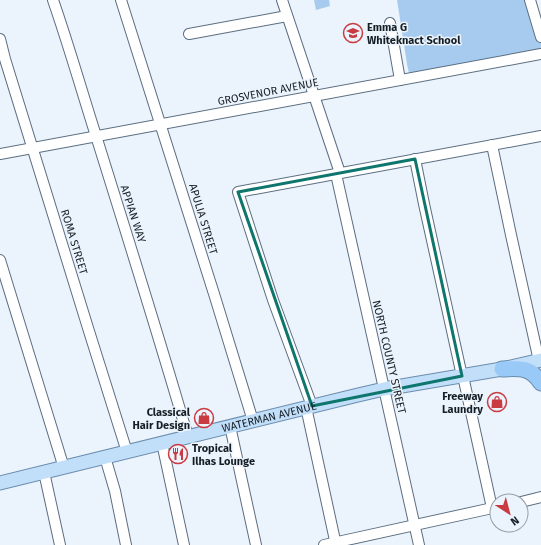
<svg xmlns="http://www.w3.org/2000/svg" width="541" height="545" viewBox="0 0 541 545" font-family="'Fira Sans',sans-serif">
	<style>
		.green { fill: #a7cbee }
		.lines { fill: none; stroke-linecap: round; stroke-linejoin: round }
		.minor-casing { stroke: #5b6e81; stroke-width: 12 }
		.major-casing { stroke: #6b8dae; stroke-width: 15 }
		.highway-casing { stroke: #6b8dae; stroke-width: 17 }
		.minor { stroke: #fff; stroke-width: 10 }
		.major { stroke: #c2dffa; stroke-width: 13 }
		.highway { stroke: #99c9f7; stroke-width: 15 }
		.marked { fill: none; stroke: #0f766e; stroke-width: 3; stroke-linejoin: round }
		.labels { text-anchor: middle; dominant-baseline: central; stroke-width: 3; stroke-linejoin: round; paint-order: stroke }
		.poi-label { font-size: 11px; font-weight: bold; fill: #161e25; stroke: #ebf3fc; text-anchor: start }
		.street-label { font-size: 11px; fill: #161e25; stroke: #ebf3fc }
	</style>
	<rect width="100%" height="100%" fill="#ebf3fc"/>
	<!-- green -->
	<g class="green">
		<path d="M314 0H329L330 6 316 10Z"/>
		<path d="M397 0H531L541 34V52L410 78 407 64Z"/>
	</g>
	<g class="lines">
		<!-- minor casing -->
		<g class="minor-casing">
			<g id="minor">
				<path d="M53 0C69 46 82 92 97 139 128 238 159 337 188 437"/>
				<path d="M121 0 215 297 253 421"/>
				<path d="M282 0 340 173"/>
				<path d="M530 0 541 37"/>
				<path d="M390 23 400 80"/>
				<path d="M189 34 287 16"/>
				<path d="M0 39 5 59 88 328 127 452"/>
				<path d="M492 145 511 235 539 361"/>
				<path d="M0 154 541 54"/>
				<path d="M415 159 424 204 462 376"/>
				<path d="M336 174 419 545"/>
				<path d="M0 260 64 468"/>
				<path d="M463 376 492 508"/>
				<path d="M312 406 273 300 238 192 541 136"/>
				<path d="M306 407 336 545"/>
				<path d="M230 426 256 545"/>
				<path d="M162 443 184 545"/>
				<path d="M105 457 115 491 126 545"/>
				<path d="M44 472 60 545"/>
				<path d="M521 502 541 497"/>
				<path d="M324 545 497 507"/>
			</g>
		</g>
		<!-- major casing -->
		<g class="major-casing">
			<g id="major">
				<path id="s1" d="M0 483 358 395 384 389 502 369 541 360"/>
			</g>
		</g>
		<!-- highway casing -->
		<g class="highway-casing">
			<path id="highway" d="M502 369C520 368 531 367 541 383"/>
		</g>
		<!-- minor -->
		<use href="#minor" class="minor"/>
		<!-- major -->
		<use href="#major" class="major"/>
		<!-- highway -->
		<use href="#highway" class="highway"/>
	</g>
	<!-- marked area -->
	<path class="marked" d="M415 159 462 376 312 406 238 192Z"/>
	<!-- icons -->
	<defs>
		<g id="school-ring" transform="scale(1)"><circle r="9.5" fill="#ebf3fc" stroke="#ca3a41" stroke-width="1.5"/><path d="M0-5L7-2L0 1L-7-2ZM-4 1L0 2.5L4 1V4Q0 6-4 4Z" fill="#ca3a41"/></g>
		<g id="shop-ring" transform="scale(1)"><circle r="9.5" fill="#ebf3fc" stroke="#ca3a41" stroke-width="1.5"/><path d="M-5-2.5h2.3a2.7 3.5 0 0 1 5.4 0H5L5.5 6h-11ZM-1.5-2.5h3a1.5 2.3 0 0 0-3 0Z" fill="#ca3a41"/></g>
		<g id="restaurant-ring" transform="scale(1)"><circle r="9.5" fill="#ebf3fc" stroke="#ca3a41" stroke-width="1.5"/><path d="M-5-6h1v4h1v-4h1v4h1v-4h1v5L-1.5 .5V6h-2V.5L-5-1ZM5-6V6H3V1.5H1.5Q1.5-4 5-6Z" fill="#ca3a41"/></g>
	</defs>
	<g fill-rule="evenodd">
		<use href="#school-ring" x="353" y="33"/>
		<use href="#shop-ring" x="497" y="402"/>
		<use href="#shop-ring" x="204" y="418"/>
		<use href="#restaurant-ring" x="178" y="454"/>
	</g>
	<g class="labels">
		<!-- poi labels -->
		<g class="poi-label">
			<text x="367" y="27">Emma G<tspan x="367" dy="13">Whiteknact School</tspan></text>
			<text x="483" y="396" text-anchor="end">Freeway<tspan x="483" dy="13">Laundry</tspan></text>
			<text x="190" y="412" text-anchor="end">Classical<tspan x="190" dy="13">Hair Design</tspan></text>
			<text x="192" y="448">Tropical<tspan x="192" dy="13">Ilhas Lounge</tspan></text>
		</g>
		<!-- street labels -->
		<g class="street-label">
			<text transform="translate(268 92) rotate(-11)">GROSVENOR AVENUE</text>
			<text transform="translate(133 214) rotate(72)">APPIAN WAY</text>
			<text transform="translate(203 219) rotate(73)">APULIA STREET</text>
			<text transform="translate(74 242) rotate(73)">ROMA STREET</text>
			<text transform="translate(389 357) rotate(77)">NORTH COUNTY STREET</text>
			<text stroke="none"><textPath href="#s1" startOffset="277">WATERMAN AVENUE</textPath></text>
		</g>
	</g>
	<!-- north arrow -->
	<g transform="translate(509 513) rotate(144)"><circle r="19" fill="#ebf3fc" stroke="#969ea6"/>
	<path d="M0-3L7 15L0 10L-7 15Z" fill="#ca3a41"/>
	<text y="-6" font-size="11" font-weight="bold" text-anchor="middle" fill="#161e25">N</text>
	</g>
</svg>
